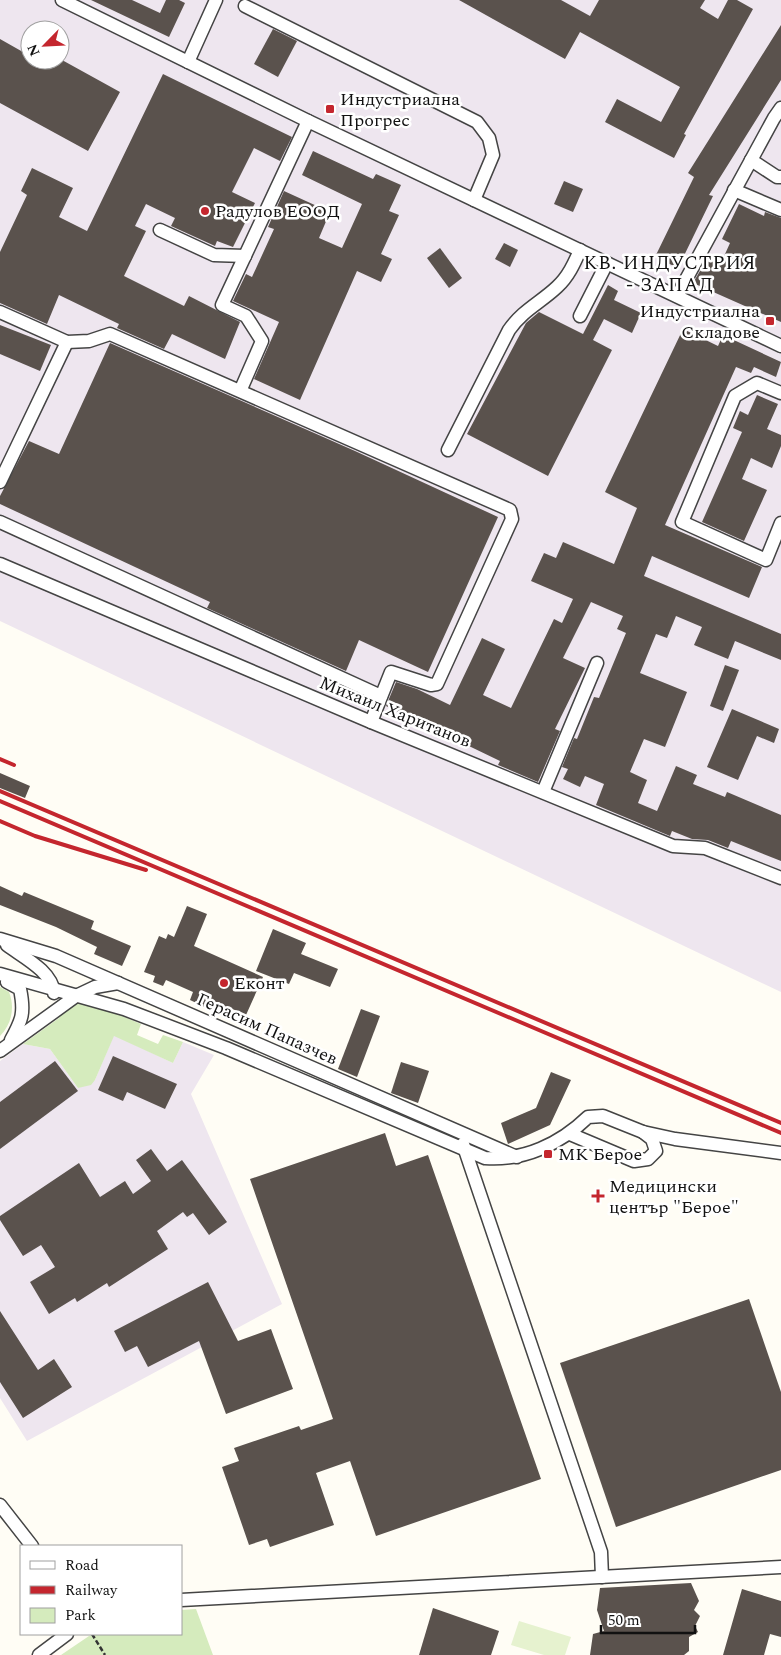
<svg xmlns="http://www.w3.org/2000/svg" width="781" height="1655" viewBox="0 0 781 1655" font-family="Spectral,serif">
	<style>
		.industrial { fill: #eee6ef; fill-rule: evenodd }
		.green { fill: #d5ebbd }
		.pitch { fill: #e6f2cf }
		.building { fill: #5a524d }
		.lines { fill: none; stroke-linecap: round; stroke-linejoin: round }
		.minor-casing { stroke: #444; stroke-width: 15 }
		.path { stroke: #333; stroke-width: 2.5; stroke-dasharray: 5 2.5; stroke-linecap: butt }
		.minor { stroke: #fff; stroke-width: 12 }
		.rail { stroke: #c4262e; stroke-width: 4 }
		.poi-dot { fill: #c4262e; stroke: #fff; stroke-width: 2 }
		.labels { text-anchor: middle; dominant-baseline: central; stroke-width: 5; stroke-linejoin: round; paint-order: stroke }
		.poi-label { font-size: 18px; fill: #111; stroke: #fff; text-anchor: start }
		.street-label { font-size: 18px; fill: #111; stroke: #fff }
		.neighbourhood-label { font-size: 19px; letter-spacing: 1px; fill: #111; stroke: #fff }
	</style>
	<rect width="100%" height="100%" fill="#fffdf5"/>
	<!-- industrial -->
	<g class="industrial">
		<path d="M0 0H781V992L0 621ZM30 30H60V60H30Z"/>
		<path d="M114 1035 173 1063 183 1042 214 1055 191 1094 282 1304 27 1441 0 1398V1061L23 1044 50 1049 78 1088 95 1080Z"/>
	</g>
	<!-- green -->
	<g class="green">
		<path d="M0 987 9 992C15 1007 12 1024 0 1036Z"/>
		<path d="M75 1002H89L141 1024 137 1035 158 1044 163 1035 183 1042 173 1063 114 1036 95 1080 91 1085 78 1088 50 1049 23 1044 59 1018 63 1008Z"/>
		<path d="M196 1609 213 1655H61L89 1636 96 1634H181V1610Z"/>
	</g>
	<!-- pitch -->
	<path class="pitch" d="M519 1621 571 1637 565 1655H544L511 1645Z"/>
	<!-- building -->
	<g class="building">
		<path d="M91 0H132L160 13 166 0H179L185 3 169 37Z"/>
		<path d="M459 0H561L590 16 599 0H705L700 8 718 19 728 0H737L753 9 684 134 686 135 674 158 605 122 617 99 661 122 680 87 580 32 565 59Z"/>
		<path d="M781 25V80L709 195 713 196 678 268 655 257 694 177 688 173Z"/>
		<path d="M273 29 297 41 278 77 254 64Z"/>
		<path d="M0 39 30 56V60H62L120 92 88 151 0 103Z"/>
		<path d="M163 74 292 137 280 161 254 148 232 192 255 203 233 247 217 241 215 246 171 226 175 218 146 204 135 226 146 231 124 276 184 306 189 296 240 322 225 359 172 334 164 349 117 328 119 324 59 295 47 324 0 303V252L27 195 21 191 32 168 73 188 59 217 87 231Z"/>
		<path d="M313 151 373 179 376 174 401 185 389 211 399 215 381 254 392 259 381 282 357 271 300 400 254 379 279 322 233 301 246 274 252 277 274 229 268 227 284 191 330 212 319 238 342 248 362 204 302 175Z"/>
		<path d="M564 181 583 189 573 212 554 204Z"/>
		<path d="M739 204 764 216 765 212 781 218V322L693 283 708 257 721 263 730 243 722 239Z"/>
		<path d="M504 243 518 250 510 267 495 259Z"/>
		<path d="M440 248 462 278 449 288 427 258Z"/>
		<path d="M608 285 618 291 614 300 641 313 632 333 604 319 593 340 612 350 548 476 467 434 526 323 539 312 583 334Z"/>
		<path d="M0 325 51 345 40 371 0 354Z"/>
		<path d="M683 329 718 346 723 335 781 362 776 377 754 367 751 373 736 367 665 525 762 567 749 598 652 556 644 576 781 634V660L735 641 728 659 694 645 702 627 676 616 667 638 656 634 640 673 687 692 665 747 644 739 630 772 647 780 638 803 657 811 676 766 697 775 693 784 725 797 727 792 781 815V861L731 841 728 848 708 840 692 839 672 831 670 836 596 805 604 784 585 776 580 787 563 779 568 769 562 767 574 738 577 739 594 697 599 698 626 633 617 629 623 616 591 602 563 658 585 668 555 729 560 731 538 782 498 765 500 761 386 706 396 682 417 689 450 705 482 638 505 649 483 695 511 708 554 619 562 623 573 599 531 581 544 553 556 558 563 542 614 564 637 508 605 492Z"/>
		<path d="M110 343 355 451 498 517 428 672 359 640 346 671 207 608 210 602 0 504V496L29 441 59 454Z"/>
		<path d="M757 395 778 404 767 429 781 435V446L772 468 751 458 742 479 767 490 744 541 702 522 742 432 733 428 740 411 748 415Z"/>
		<path d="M725 665 739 670 723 711 710 706Z"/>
		<path d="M732 709 779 729 774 743 757 736 738 780 707 767Z"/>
		<path d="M0 773 30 786 25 798 0 788Z"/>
		<path d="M0 886 22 896 24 892 94 921 91 929 131 946 122 966 94 954 97 947 56 927 0 905Z"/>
		<path d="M187 906 207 914 194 946 263 977 246 1015 228 1007 224 1016 190 1000 193 992 166 980 163 986 153 982 155 976 144 972 159 936 166 939 168 934 174 937Z"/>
		<path d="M273 929 306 943 301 954 338 969 330 987 294 973 289 984 256 971Z"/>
		<path d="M361 1009 380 1016 357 1077 338 1069Z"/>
		<path d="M113 1056 177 1084 165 1109 127 1092 123 1101 98 1090Z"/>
		<path d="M55 1061 78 1091 0 1149V1102Z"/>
		<path d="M401 1062 429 1071 418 1103 391 1093Z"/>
		<path d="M551 1072 571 1080 550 1125 508 1144 501 1123 536 1108Z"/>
		<path d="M385 1133 396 1166 428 1155 541 1479 376 1536 350 1461 316 1473 334 1525 270 1547 267 1539 249 1545 222 1467 239 1461 234 1448 299 1426 301 1430 333 1419 250 1179Z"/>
		<path d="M151 1149 167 1171 182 1160 227 1222 209 1235 193 1213 187 1217 183 1212 157 1231 168 1249 109 1287 107 1283 77 1302 75 1298 49 1314 30 1282 55 1267 41 1245 23 1256 0 1220V1216L79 1163 100 1197 125 1181 133 1194 151 1181 136 1160Z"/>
		<path d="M208 1282 238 1341 271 1329 293 1389 226 1414 199 1341 148 1367 137 1346 125 1352 114 1331Z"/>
		<path d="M749 1299 781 1392V1470L616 1527 560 1363Z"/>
		<path d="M0 1311 38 1370 54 1359 72 1387 23 1418 0 1382Z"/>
		<path d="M691 1583 699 1601 694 1610 700 1616 695 1626 698 1632 689 1637V1651L684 1655H590L593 1634 604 1631 597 1610 600 1588Z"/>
		<path d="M742 1589 781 1601V1637L770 1634 764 1655H723Z"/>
		<path d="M433 1608 499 1631 491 1655H419Z"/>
	</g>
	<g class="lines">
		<!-- minor casing -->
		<g class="minor-casing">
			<g id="minor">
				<path d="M62 0 308 121 781 346"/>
				<path d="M245 6 477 122 489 138 493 155 474 200"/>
				<path d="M188 62 216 0"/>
				<path d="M751 160 777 177H781"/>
				<path d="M734 190 781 210"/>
				<path d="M160 230 214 255 245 256"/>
				<path d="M677 296 774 118 781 108"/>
				<path d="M0 312 67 342 89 341 110 334 510 510 512 519 437 684 431 685 391 672 371 722"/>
				<path d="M580 316 607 263"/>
				<path d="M241 389 262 341 246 316 222 305 308 121"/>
				<path d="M781 393 757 383 735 396 682 522 766 560 781 523"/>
				<path d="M448 450 509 330C523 310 540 303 557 287 568 277 574 264 580 250"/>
				<path d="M0 482 67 342"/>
				<path d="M0 522 381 696"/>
				<path d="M0 564 371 722 673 846 705 848 781 878"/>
				<path d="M543 792 597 663"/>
				<path d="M0 939 56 956 517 1157"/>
				<path d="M7 945C23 957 52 971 54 993"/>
				<path d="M0 974 124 1009 226 1048 485 1158C524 1161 560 1144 588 1117L603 1116 643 1132 675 1139 781 1153"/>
				<path d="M7 982 20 989C25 1013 22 1020 11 1040"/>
				<path d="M0 1051 76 996 95 987 118 983"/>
				<path d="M570 1134 634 1161 648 1159 656 1151 652 1139 643 1132"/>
				<path d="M463 1144 601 1552 602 1577"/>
				<path d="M0 1505 32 1546"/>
				<path d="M181 1600 781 1567"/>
				<path d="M39 1655 67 1634"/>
			</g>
		</g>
		<!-- path -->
		<path class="path" d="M92 1634 105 1655"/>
		<!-- minor -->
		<use href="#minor" class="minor"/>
		<!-- rail -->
		<g class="rail">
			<path d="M0 759 14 765"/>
			<path d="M0 791 781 1123"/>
			<path d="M0 801 781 1133"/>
			<path d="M0 821 35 836 146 870"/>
		</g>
	</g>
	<!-- markers -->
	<g class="poi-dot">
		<rect x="325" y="104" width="10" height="10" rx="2.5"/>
		<circle cx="205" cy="211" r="5"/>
		<rect x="765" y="316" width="10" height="10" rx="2.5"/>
		<circle cx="224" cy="983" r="5"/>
		<rect x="543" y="1149" width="10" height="10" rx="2.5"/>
		<path d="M595.5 1188.5h5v5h5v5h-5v5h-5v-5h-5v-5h5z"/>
	</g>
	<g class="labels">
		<!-- poi labels -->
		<g class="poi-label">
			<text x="340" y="99">Индустриална<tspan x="340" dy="21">Прогрес</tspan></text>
			<text x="215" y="211">Радулов ЕООД</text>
			<text x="760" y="311" text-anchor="end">Индустриална<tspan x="760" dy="21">Складове</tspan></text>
			<text x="234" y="983">Еконт</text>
			<text x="558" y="1154">МК Берое</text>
			<text x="609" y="1186">Медицински<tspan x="609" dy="21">център "Берое"</tspan></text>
		</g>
		<!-- street labels -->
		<g class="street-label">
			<text transform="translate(395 712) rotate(22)">Михаил Хаританов</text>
			<text transform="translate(267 1029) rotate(24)">Герасим Папазчев</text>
		</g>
		<!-- neighbourhood labels -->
		<g class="neighbourhood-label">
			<text x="670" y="263">КВ. ИНДУСТРИЯ<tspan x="670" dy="22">- ЗАПАД</tspan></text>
		</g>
	</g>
	<!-- legend -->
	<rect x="20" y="1545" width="162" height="90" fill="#ffffff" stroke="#a0a0a0"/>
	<rect x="30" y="1561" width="25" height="8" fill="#ffffff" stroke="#a0a0a0"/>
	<text x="65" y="1570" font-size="15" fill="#111111">Road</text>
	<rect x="30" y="1586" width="25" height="8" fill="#c4262e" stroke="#a0a0a0"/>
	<text x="65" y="1595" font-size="15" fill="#111111">Railway</text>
	<rect x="30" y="1608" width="25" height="15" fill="#d5ebbd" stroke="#a0a0a0"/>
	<text x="65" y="1620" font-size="15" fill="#111111">Park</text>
	<!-- north arrow -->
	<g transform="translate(45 45) rotate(246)"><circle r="24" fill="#ffffff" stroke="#a0a0a0"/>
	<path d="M0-4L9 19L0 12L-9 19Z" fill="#c4262e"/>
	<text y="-8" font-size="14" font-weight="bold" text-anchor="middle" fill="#111111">N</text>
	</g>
	<!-- scale -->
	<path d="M601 1625v8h94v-8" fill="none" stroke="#111111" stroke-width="2.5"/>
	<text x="608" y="1625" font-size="15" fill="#111111" stroke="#ffffff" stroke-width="4" paint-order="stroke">50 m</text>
</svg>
